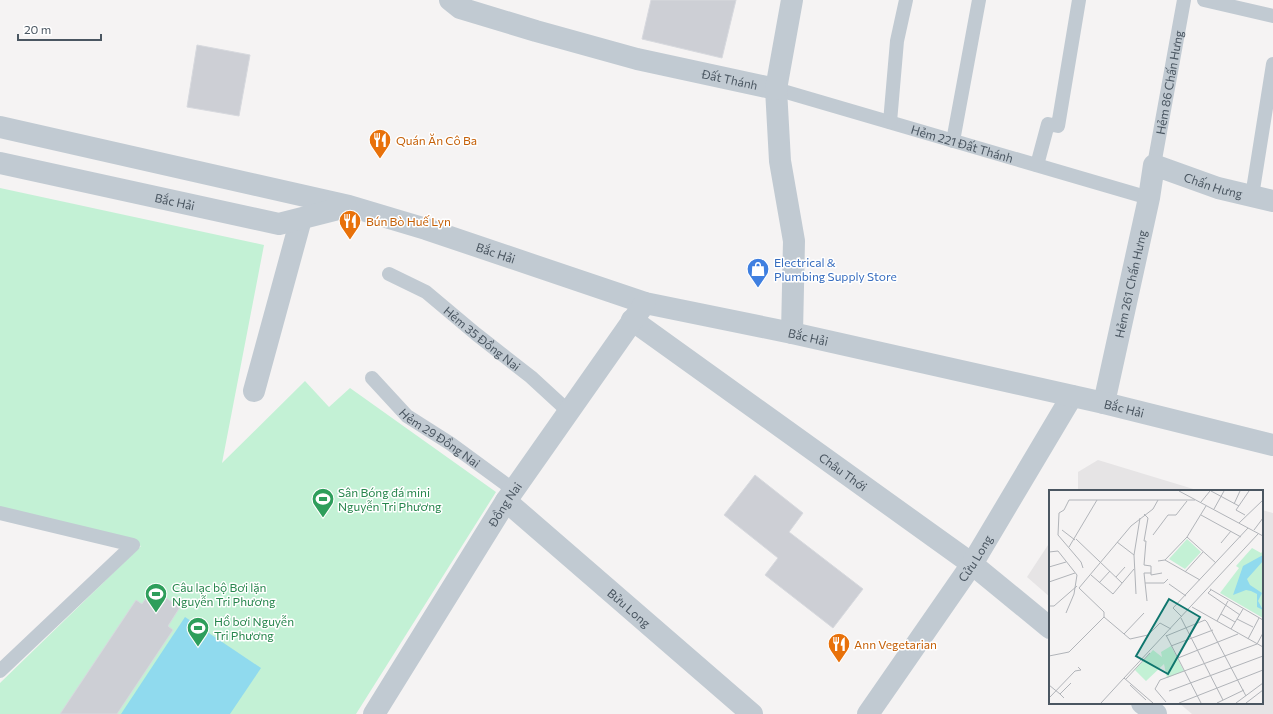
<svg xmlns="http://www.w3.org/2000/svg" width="1273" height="714" viewBox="0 0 1273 714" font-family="Commissioner,sans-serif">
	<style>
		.education { fill: #e6e4e5 }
		.green { fill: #c3f1d5 }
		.water { fill: #90daee }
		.building { fill: #cdcfd5; stroke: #d7d9de }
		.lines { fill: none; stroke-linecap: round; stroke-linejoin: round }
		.service { stroke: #c1cad2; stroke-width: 14 }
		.minor { stroke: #c1cad2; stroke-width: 22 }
		.tertiary { stroke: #c1cad2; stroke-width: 22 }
		.labels { text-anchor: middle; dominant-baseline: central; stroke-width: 3; stroke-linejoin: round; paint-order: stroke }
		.street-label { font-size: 12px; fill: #4a5661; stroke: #fff }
		.food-label { font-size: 12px; fill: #c56008; stroke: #fff; text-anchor: start }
		.shop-label { font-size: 12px; fill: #366cbe; stroke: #fff; text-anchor: start }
		.leisure-label { font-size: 12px; fill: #27864d; stroke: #fff; text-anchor: start }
		.inset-road { fill: none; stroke: #b1b4b9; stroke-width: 1 }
		.view { fill: #0f766e; fill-opacity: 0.15; stroke: #0f766e; stroke-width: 2 }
		.inset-edge { fill: none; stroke: #4a5661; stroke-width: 2 }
	</style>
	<rect width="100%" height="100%" fill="#f5f3f3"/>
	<!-- education -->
	<g class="education">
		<path d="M1098 460 1200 491H1078V472Z"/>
		<path d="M1262 510 1273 513V714H1192L1179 703H1262Z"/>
		<path d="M1050 542V597L1027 577Z"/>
	</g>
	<!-- green -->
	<path class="green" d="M0 188 264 245 222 463 305 381 329 407 350 388 496 492 356 714H0V683L141 546 0 508Z"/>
	<!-- water -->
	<path class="water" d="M185 617 261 668 230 714H121Z"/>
	<!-- building -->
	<g class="building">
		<path d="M651 0H736L722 58 642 39Z"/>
		<path d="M197 45 250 55 239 116 187 107Z"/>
		<path d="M755 475 803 513 789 532 863 589 833 628 765 575 778 558 724 515Z"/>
		<path d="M152 589 180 607 168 626 173 630 117 714H60L136 600 142 604Z"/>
	</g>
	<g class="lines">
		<!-- service -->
		<g class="service">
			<path d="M1204 0 1273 16"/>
			<path id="s1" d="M776 89 1149 198"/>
			<path d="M890 122 897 41 906 0"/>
			<path d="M953 141 979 0"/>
			<path d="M1037 165 1048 124 1058 126 1079 0"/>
			<path id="s2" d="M1154 165 1184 0"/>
			<path d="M1252 196 1273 64"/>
			<path id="s3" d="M389 274 426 292 476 334 531 377 568 411"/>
			<path id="s4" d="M372 378 407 416 451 444 514 490"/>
			<path d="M0 513 133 545 0 671"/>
		</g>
		<!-- minor -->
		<g class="minor">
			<path id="s5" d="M450 0 460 8 536 31 637 59 776 89 780 161 794 241 792 333"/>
			<path d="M776 89 792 0"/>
			<path id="s6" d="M632 320 972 564 1050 628"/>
			<path d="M254 391 301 219"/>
			<path id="s7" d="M1104 403 1149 198 1154 165 1218 188 1273 201"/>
			<path id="s8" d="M506 501 752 714"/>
			<path d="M1142 703 1156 714"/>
			<path id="s9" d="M868 714 972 564 1072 396"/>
		</g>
		<!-- tertiary -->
		<g class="tertiary">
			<path id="s10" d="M0 127 349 206 426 229 645 303 792 333 1104 403 1273 445"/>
			<path id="s11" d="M0 163 279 224 346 207"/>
			<path id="s12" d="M374 714 506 501 645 303"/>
		</g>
	</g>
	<!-- icons -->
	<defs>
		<g id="restaurant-pin" transform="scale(1.15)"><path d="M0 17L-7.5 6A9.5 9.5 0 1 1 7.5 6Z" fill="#e8710a" stroke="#fff"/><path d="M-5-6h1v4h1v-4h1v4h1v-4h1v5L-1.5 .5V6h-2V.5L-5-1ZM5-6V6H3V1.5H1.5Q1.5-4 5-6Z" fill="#fff"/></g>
		<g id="shop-pin" transform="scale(1.15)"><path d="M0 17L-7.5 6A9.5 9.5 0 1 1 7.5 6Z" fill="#3f7fe0" stroke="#fff"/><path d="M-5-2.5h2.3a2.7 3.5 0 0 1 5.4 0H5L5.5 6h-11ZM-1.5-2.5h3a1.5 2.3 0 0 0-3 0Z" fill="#fff"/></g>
		<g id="stadium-pin" transform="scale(1.15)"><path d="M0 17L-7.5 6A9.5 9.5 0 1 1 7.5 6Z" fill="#2e9e5b" stroke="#fff"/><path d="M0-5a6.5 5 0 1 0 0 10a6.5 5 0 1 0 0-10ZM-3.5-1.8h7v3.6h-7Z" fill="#fff"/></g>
	</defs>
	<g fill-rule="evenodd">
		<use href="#restaurant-pin" x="380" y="140"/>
		<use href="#restaurant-pin" x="350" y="221"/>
		<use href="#shop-pin" x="758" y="269"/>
		<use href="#stadium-pin" x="323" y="499"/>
		<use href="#stadium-pin" x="156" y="594"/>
		<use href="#stadium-pin" x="198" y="628"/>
		<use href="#restaurant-pin" x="839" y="644"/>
	</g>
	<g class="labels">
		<!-- street labels -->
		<g class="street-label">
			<text stroke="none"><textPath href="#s5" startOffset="292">Đất Thánh</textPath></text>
			<text stroke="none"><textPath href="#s2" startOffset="84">Hẻm 86 Chấn Hưng</textPath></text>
			<text stroke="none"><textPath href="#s1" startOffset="194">Hẻm 221 Đất Thánh</textPath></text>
			<text stroke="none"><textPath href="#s7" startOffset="306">Chấn Hưng</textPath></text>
			<text stroke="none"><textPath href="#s11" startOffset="179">Bắc Hải</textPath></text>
			<text stroke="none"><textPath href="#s10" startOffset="512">Bắc Hải</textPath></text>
			<text stroke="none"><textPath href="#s7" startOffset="122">Hẻm 261 Chấn Hưng</textPath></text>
			<text stroke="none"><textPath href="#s10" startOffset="836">Bắc Hải</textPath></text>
			<text stroke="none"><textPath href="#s3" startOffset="114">Hẻm 35 Đồng Nai</textPath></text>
			<text stroke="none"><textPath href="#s10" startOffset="1160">Bắc Hải</textPath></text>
			<text stroke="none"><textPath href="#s4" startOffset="91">Hẻm 29 Đồng Nai</textPath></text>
			<text stroke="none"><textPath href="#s6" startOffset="260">Châu Thới</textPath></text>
			<text stroke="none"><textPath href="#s12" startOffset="247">Đồng Nai</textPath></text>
			<text stroke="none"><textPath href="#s9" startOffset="189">Cửu Long</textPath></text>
			<text stroke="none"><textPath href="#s8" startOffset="163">Bửu Long</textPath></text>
		</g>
		<!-- food labels -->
		<g class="food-label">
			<text x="396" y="140">Quán Ăn Cô Ba</text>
			<text x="366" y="221">Bún Bò Huế Lyn</text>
			<text x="854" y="644">Ann Vegetarian</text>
		</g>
		<!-- shop labels -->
		<g class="shop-label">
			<text x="774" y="262">Electrical &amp;<tspan x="774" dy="14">Plumbing Supply Store</tspan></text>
		</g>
		<!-- leisure labels -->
		<g class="leisure-label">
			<text x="338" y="492">Sân Bóng đá mini<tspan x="338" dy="14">Nguyễn Tri Phương</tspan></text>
			<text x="172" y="587">Câu lạc bộ Bơi lặn<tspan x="172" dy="14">Nguyễn Tri Phương</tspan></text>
			<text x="214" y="621">Hồ bơi Nguyễn<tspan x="214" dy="14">Tri Phương</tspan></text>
		</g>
	</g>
	<!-- overview -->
	<g transform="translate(1049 490)">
		<rect width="214" height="214" fill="#f5f3f3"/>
		<path d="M138 49 152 62 136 79 120 69ZM203 58 212 63 214 61V128L171 103 190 78 187 76ZM122 156 135 181 118 188 115 174 97 191 86 180 104 160 113 167 112 162Z" fill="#c3f1d5"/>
		<path d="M214 65V71L198 89 201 95 213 103 209 111 214 120 208 117V104L202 101 197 100 184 105 194 76Z" fill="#90daee"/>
		<path class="inset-road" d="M130 1 214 46M162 1 190 16M20 10H146M20 10 15 20 10 23 9 45 32 72 34 78M152 12 161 1M185 14 191 1M165 19 175 1M95 24 99 28 95 51H97L95 75 102 76V83H95L98 111M152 25 192 47M196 25 187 20 200 1M190 33 214 10M13 40 26 50M205 40 214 28M104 45 119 25H127L138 11M138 47 167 73M27 49 73 93M68 52 85 65M172 53 182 41M20 57 48 10M0 62 9 61 28 85 25 104 17 123M116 70 138 47 157 16M109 71 116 70 151 90M0 77 17 72M136 82 154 62M102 83V85L113 83M42 85 64 104 85 79M67 87 76 77M0 92 26 83M50 93 61 81M96 93H115L119 89M120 94 137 106M30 98 82 36 104 19 109 10M30 98 55 122V127M161 99 214 130M162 100 159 103 191 125M87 104 85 65 91 28M0 116H5L28 96M143 117 214 157M172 124 186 132M133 127 124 118 199 38M132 128 174 210M188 129 204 137M168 131 179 111M182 139 194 119M75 144 95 123M117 145 152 213M117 146 156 130 158 132 197 206M199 149 210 128M122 156 164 140M0 166 20 162 55 127 81 149 99 145 111 133 122 139M129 168 189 144M75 188 209 44M77 189 101 163M0 195 11 204M81 195 97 210M120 201 214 166M1 207 26 181 32 180 29 177M15 208 11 204 22 193M117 212 106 199 111 190 208 154 214 143M52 213 75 188 104 213M130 213 214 180M168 213 195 200M187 213 214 193M197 213 214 200"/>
		<path class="view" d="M120 109 151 127 119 184 87 166Z"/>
		<rect width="214" height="214" class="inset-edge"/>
	</g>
	<!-- scale -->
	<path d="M18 34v6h83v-6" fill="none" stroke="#4a5661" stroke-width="2"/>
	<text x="24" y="34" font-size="12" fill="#4a5661" stroke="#ffffff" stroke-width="3" paint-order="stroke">20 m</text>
</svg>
